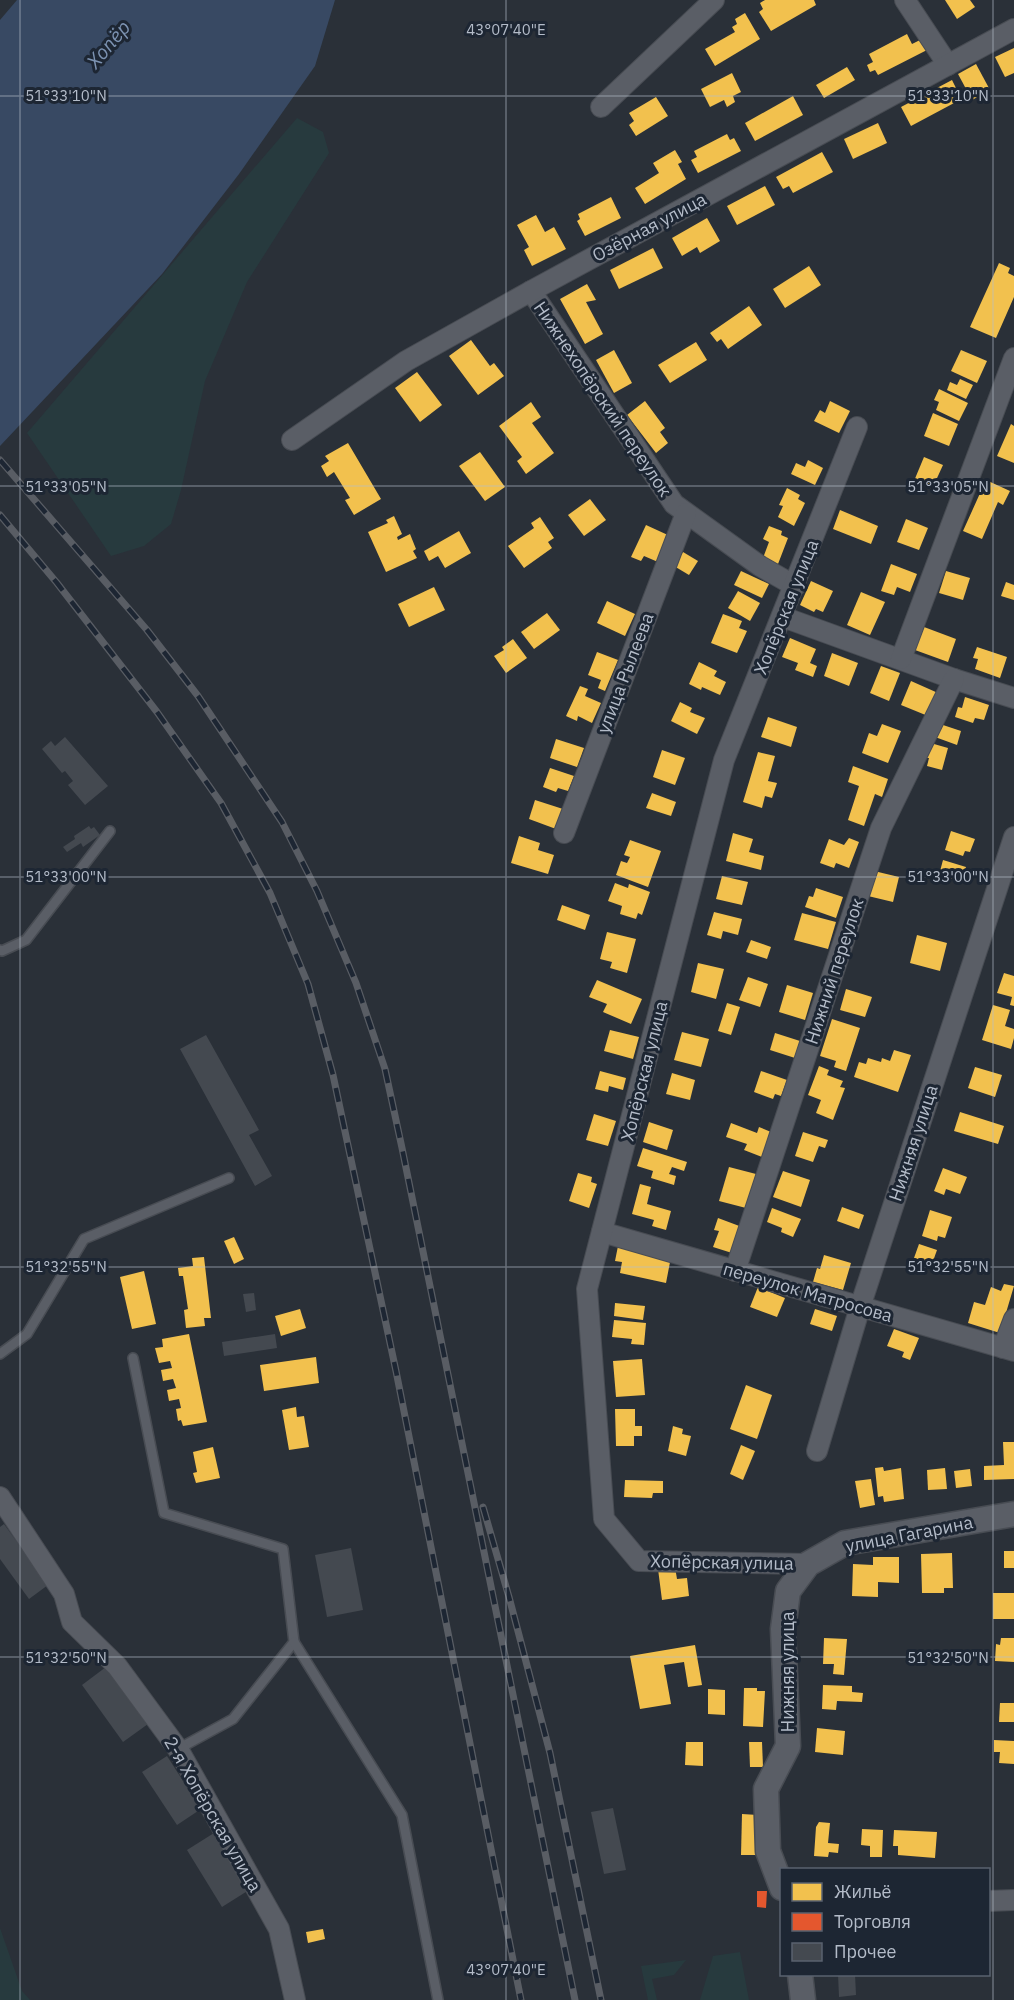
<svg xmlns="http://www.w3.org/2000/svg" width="1014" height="2000" viewBox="0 0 1014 2000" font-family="'IBM Plex Sans',sans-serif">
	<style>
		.green { fill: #273a3e }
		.water { fill: #384963 }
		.homes { fill: #f2c14e }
		.shops { fill: #e4572e }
		.building { fill: #444950 }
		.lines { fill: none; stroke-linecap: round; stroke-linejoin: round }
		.service-casing { stroke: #484c53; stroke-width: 12 }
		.minor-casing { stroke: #484c53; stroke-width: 22 }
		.tertiary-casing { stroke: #484c53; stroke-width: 27 }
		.service { stroke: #5a5e66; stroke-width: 9 }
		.minor { stroke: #5a5e66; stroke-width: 20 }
		.tertiary { stroke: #5a5e66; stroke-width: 24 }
		.rail-casing { stroke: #595d64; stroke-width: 7 }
		.rail { stroke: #1d2633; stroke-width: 4.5; stroke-dasharray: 14; stroke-linecap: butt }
		.ticks { fill: none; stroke: #b4bcc9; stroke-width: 1.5; stroke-opacity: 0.45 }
		.labels { text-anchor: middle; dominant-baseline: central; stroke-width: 6; stroke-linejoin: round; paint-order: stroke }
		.street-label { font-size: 18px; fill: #b4bcc9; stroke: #1d2633 }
		.water-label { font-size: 20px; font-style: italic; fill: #7c92b1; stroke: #1d2633 }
		.ticks-label { font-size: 15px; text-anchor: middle; fill: #b4bcc9; stroke: #1d2633; stroke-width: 6; stroke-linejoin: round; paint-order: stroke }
	</style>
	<rect width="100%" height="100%" fill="#2a3038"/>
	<!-- green -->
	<g class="green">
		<path d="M297 118 323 132 329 153 247 282 205 381 181 490 171 524 144 546 111 556 27 433Z"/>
		<path d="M0 1928 22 1991 30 2000H0Z"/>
		<path d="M740 1952 749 2000H700L713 1956Z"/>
		<path d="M686 1960 674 1975 652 1979 657 2000H648L641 1966Z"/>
	</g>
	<!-- water -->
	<path class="water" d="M17 0H335L315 66 239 174 162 274 0 446V20Z"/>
	<!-- homes -->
	<g class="homes">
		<path d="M765 0H814L816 5 771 31 759 12 763 9 760 3Z"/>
		<path d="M945 0H970L975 7 957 19Z"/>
		<path d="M745 13 760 39 715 66 705 49 735 32 732 27 737 24 735 19Z"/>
		<path d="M907 34 912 44 922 39 927 50 878 75 875 70 870 72 867 65 873 62 869 54Z"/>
		<path d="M1014 48V73L1005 77 995 57Z"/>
		<path d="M976 64 990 90 972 100 958 74Z"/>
		<path d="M847 67 855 80 824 98 816 85Z"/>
		<path d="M732 73 741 92 733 96 735 102 727 107 724 100 710 107 701 89Z"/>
		<path d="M952 80 958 92 952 95 956 102 911 126 901 107Z"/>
		<path d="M793 96 803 115 755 141 745 123Z"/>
		<path d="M656 97 668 116 636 136 629 125 634 121 629 113Z"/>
		<path d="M878 123 887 143 853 159 844 139Z"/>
		<path d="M727 134 730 140 734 138 741 151 698 173 691 160 697 157 694 151Z"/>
		<path d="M675 150 682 162 678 164 686 179 645 204 635 188 659 173 653 163Z"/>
		<path d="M822 152 833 172 793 193 789 186 783 189 776 177Z"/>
		<path d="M765 186 775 205 737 225 727 206Z"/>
		<path d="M611 197 621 218 585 236 577 221 580 219 578 214Z"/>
		<path d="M536 215 545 232 554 227 566 249 532 266 524 250 529 247 517 225Z"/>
		<path d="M707 218 720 241 700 253 697 247 682 256 672 238Z"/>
		<path d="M653 248 663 268 619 289 610 270Z"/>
		<path d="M999 263 1010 268 1008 273 1014 276V297L996 338 970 327Z"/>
		<path d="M809 266 821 285 785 308 773 289Z"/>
		<path d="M587 284 596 300 586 302 603 334 585 344 560 299Z"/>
		<path d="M749 306 762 325 728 349 721 339 717 342 710 333Z"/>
		<path d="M471 340 490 366 494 363 504 376 478 395 449 356Z"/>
		<path d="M696 342 707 360 670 383 658 365Z"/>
		<path d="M614 350 632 383 614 393 596 360Z"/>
		<path d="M961 350 987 361 977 383 951 371Z"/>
		<path d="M417 372 442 405 420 422 395 388Z"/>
		<path d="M960 379 973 385 966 399 947 390 950 382 957 385Z"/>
		<path d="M939 389 968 403 959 421 936 410 939 402 934 400Z"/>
		<path d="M645 401 665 428 660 432 668 443 656 453 627 415Z"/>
		<path d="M830 401 850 411 839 433 814 421 820 410 825 413Z"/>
		<path d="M531 402 541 417 532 423 554 453 526 474 517 461 522 457 499 426Z"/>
		<path d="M933 413 958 424 949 446 924 436Z"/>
		<path d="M1011 424 1014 426V463L997 456Z"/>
		<path d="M348 443 381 499 354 515 345 500 350 498 334 472 327 477 321 466 329 461 325 456Z"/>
		<path d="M480 452 505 487 485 501 459 466Z"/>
		<path d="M924 457 943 465 932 489 914 481Z"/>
		<path d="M808 460 823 468 815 485 791 474 796 463 805 467Z"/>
		<path d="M986 480 1010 491 1003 505 998 502 982 539 963 531Z"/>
		<path d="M787 488 800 495 798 499 805 503 794 526 778 517 783 506 779 505Z"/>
		<path d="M590 499 606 520 584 536 568 515Z"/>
		<path d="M840 510 878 526 871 544 833 529Z"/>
		<path d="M394 516 402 534 397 537 398 540 410 534 416 549 413 551 417 558 386 572 368 532 388 523 386 520Z"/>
		<path d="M540 517 554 538 548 542 552 548 524 568 508 546 534 528 531 523Z"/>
		<path d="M906 519 928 528 919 550 897 542Z"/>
		<path d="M646 525 670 536 658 562 644 556 641 561 631 557Z"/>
		<path d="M769 526 782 531 781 535 788 538 778 564 763 558 769 542 763 539Z"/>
		<path d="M459 531 471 553 445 568 438 556 429 561 424 551Z"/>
		<path d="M683 552 698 561 689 575 674 566Z"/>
		<path d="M891 564 917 574 910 592 897 587 894 595 881 591Z"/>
		<path d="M741 571 769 584 762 598 734 585Z"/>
		<path d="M946 571 970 578 963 600 939 593Z"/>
		<path d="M811 581 833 591 823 612 816 609 814 612 800 605Z"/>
		<path d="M1006 582 1014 585V600L1001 596Z"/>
		<path d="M434 587 445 610 409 627 398 604Z"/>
		<path d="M738 591 760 603 750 621 728 608Z"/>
		<path d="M861 592 885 602 870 635 847 625Z"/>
		<path d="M607 601 635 614 625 636 597 623Z"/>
		<path d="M547 613 560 630 534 649 521 632Z"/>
		<path d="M723 614 742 621 739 628 747 631 737 653 711 643Z"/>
		<path d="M924 627 956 639 948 662 915 650Z"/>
		<path d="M790 638 816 649 810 663 817 666 813 677 795 670 798 663 782 657Z"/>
		<path d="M513 639 527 658 506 673 494 656 504 650 502 647Z"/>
		<path d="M977 647 1007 657 1000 678 975 669 978 659 973 658Z"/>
		<path d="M597 652 618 660 605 691 598 688 601 680 588 675Z"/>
		<path d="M832 653 858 663 849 686 824 676Z"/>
		<path d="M699 662 717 671 714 676 726 682 720 695 702 687 701 690 689 684Z"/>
		<path d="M881 666 900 673 889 701 870 693Z"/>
		<path d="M911 681 938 693 928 716 901 705Z"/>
		<path d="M580 686 588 689 585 696 601 703 592 723 578 716 577 721 566 716Z"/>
		<path d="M965 697 989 705 984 720 975 718 973 723 955 717 958 707 962 708Z"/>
		<path d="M680 702 692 708 690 712 705 718 697 734 671 721Z"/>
		<path d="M768 717 797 727 791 747 761 737Z"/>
		<path d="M882 724 901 731 888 763 862 753 869 733 877 736Z"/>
		<path d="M940 724 961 731 957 745 935 737Z"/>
		<path d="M556 739 584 748 577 767 550 758Z"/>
		<path d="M927 742 948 748 942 770 927 766 929 758H922Z"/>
		<path d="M662 750 685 758 675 785 653 777Z"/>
		<path d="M758 752 775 756 768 781 777 783 772 798 765 796 762 808 743 802Z"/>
		<path d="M853 766 888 779 882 797 875 794 864 826 848 820 859 786 848 782Z"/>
		<path d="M550 768 574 776 568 791 558 788 556 792 543 787Z"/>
		<path d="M652 793 676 802 671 816 646 808Z"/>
		<path d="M535 800 563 809 556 829 529 819Z"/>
		<path d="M951 831 975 839 970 852 965 851 963 856 945 850Z"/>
		<path d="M733 833 753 839 749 852 764 856 761 870 726 861Z"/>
		<path d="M519 836 540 843 538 850 554 855 548 874 511 863Z"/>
		<path d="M849 838 859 842 849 868 836 863 834 868 820 863 829 839 844 845Z"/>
		<path d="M630 840 661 851 648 887 616 875 621 861 627 863 630 857 624 855Z"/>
		<path d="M943 860 966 867 961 882 939 875Z"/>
		<path d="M874 871 899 877 893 902 868 896Z"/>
		<path d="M722 876 748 882 742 905 716 899Z"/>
		<path d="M615 883 628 888 629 884 650 892 642 915 638 913 636 919 620 914 622 906 608 901Z"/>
		<path d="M816 888 843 897 836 918 805 907 809 896 813 897Z"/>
		<path d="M562 905 590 915 585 930 557 920Z"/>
		<path d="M714 912 742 919 738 935 723 931 721 939 707 935Z"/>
		<path d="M802 913 836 922 828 949 794 940Z"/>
		<path d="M607 932 636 939 627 973 610 968 612 962 600 959Z"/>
		<path d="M917 935 947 943 940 971 910 963Z"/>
		<path d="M751 940 771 947 767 959 746 952Z"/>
		<path d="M698 963 724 969 716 999 691 992Z"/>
		<path d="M1004 973 1014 976V1006L1010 1005 1012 997 997 993Z"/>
		<path d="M748 977 768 984 760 1007 739 1000Z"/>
		<path d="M597 980 642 999 631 1024 603 1012 607 1004 589 997Z"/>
		<path d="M787 985 813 993 805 1020 779 1012Z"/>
		<path d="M846 989 872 997 865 1017 840 1010Z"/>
		<path d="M727 1003 740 1007 731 1035 718 1031Z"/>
		<path d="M993 1005 1010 1010 1005 1026 1014 1029V1038L1011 1049 982 1040Z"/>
		<path d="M832 1019 860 1028 846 1071 834 1067 836 1061 820 1056Z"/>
		<path d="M610 1030 639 1037 633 1059 604 1051Z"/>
		<path d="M682 1032 709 1039 701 1067 674 1060Z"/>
		<path d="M775 1033 800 1041 795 1058 770 1050Z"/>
		<path d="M894 1050 911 1055 898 1092 854 1077 859 1062 866 1064 868 1058 881 1062 882 1058 890 1061Z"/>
		<path d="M819 1066 829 1070 827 1075 843 1081 840 1087 845 1088 833 1120 816 1113 821 1100 808 1095Z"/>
		<path d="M975 1067 1002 1075 995 1097 968 1088Z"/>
		<path d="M600 1071 626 1078 623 1090 609 1086 608 1092 595 1089Z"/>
		<path d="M761 1071 787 1080 781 1096 775 1094 773 1099 754 1092Z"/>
		<path d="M672 1073 695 1080 690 1100 666 1094Z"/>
		<path d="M960 1112 1004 1126 998 1144 954 1131Z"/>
		<path d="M594 1114 616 1121 608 1146 586 1140Z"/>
		<path d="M649 1122 673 1130 667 1150 643 1142Z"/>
		<path d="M731 1123 757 1133 759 1127 771 1132 762 1157 744 1150 747 1144 726 1137Z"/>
		<path d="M803 1132 828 1140 825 1148 819 1146 813 1162 795 1156Z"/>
		<path d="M643 1148 687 1162 684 1171 672 1167 669 1174 676 1176 674 1185 651 1178 653 1171 637 1166Z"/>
		<path d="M729 1167 756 1174 746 1208 719 1201Z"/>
		<path d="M943 1168 967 1177 960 1194 946 1189 944 1195 934 1191Z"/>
		<path d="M783 1171 810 1180 801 1207 773 1197Z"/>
		<path d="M578 1173 592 1177 591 1182 597 1184 589 1208 569 1201Z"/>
		<path d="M640 1184 651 1187 647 1204 671 1211 666 1230 652 1226 654 1220 632 1214Z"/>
		<path d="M842 1207 864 1215 859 1229 837 1221Z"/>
		<path d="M772 1208 801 1219 793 1237 781 1232 782 1228 767 1222Z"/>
		<path d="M930 1210 952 1217 945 1238 938 1236 937 1241 922 1236Z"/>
		<path d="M718 1218 742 1227 732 1253 713 1247 719 1231 714 1230Z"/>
		<path d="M234 1237 244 1259 234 1264 224 1241Z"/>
		<path d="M919 1244 937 1250 932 1264 914 1258Z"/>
		<path d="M618 1246 671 1257 666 1283 620 1273 622 1262 615 1261Z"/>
		<path d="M824 1255 851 1263 843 1290 813 1282 817 1268 820 1269Z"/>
		<path d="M204 1257 211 1318H204L205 1326 186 1328 184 1310 188 1309 183 1276H179L178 1268 193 1266 192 1258Z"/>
		<path d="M144 1271 156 1324 132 1329 120 1277Z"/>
		<path d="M1004 1284 1014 1286 1000 1333 968 1323 974 1302 985 1305 991 1287 1001 1291Z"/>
		<path d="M758 1287 785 1298 777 1317 750 1307Z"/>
		<path d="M615 1303 645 1306 643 1320 614 1316Z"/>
		<path d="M300 1309 306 1328 281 1336 275 1316Z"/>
		<path d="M815 1309 837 1316 832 1331 810 1324Z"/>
		<path d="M614 1320 646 1323 644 1345 631 1344 632 1339 612 1337Z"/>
		<path d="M894 1329 919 1338 910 1360 902 1357 904 1352 887 1346Z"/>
		<path d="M189 1334 207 1422 183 1426 181 1420 178 1421 176 1409 181 1408 179 1399 169 1401 167 1390 176 1388 173 1379 163 1381 161 1370 172 1368 170 1361 159 1363 155 1348 163 1347 162 1339Z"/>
		<path d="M316 1357 319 1383 264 1391 260 1365Z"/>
		<path d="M642 1359 645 1395 616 1397 613 1361Z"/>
		<path d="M746 1385 772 1395 757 1439 730 1429Z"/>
		<path d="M296 1407 297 1417 304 1416 309 1447 289 1450 282 1410Z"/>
		<path d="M615 1409H635V1426H642V1436H634V1446H616Z"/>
		<path d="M673 1426 683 1429 682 1434 691 1436 686 1456 668 1451Z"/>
		<path d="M1003 1442H1014V1479L984 1480V1466L1004 1465Z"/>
		<path d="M741 1445 755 1451 743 1480 730 1474Z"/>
		<path d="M213 1447 220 1478 196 1483 193 1473 197 1472 193 1452Z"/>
		<path d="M883 1467 884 1471 901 1468 904 1499 884 1502 883 1496 878 1497 875 1468Z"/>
		<path d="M945 1468 947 1489 928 1490 927 1470Z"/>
		<path d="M970 1469 972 1486 956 1488 954 1471Z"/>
		<path d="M871 1479 875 1505 860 1508 855 1481Z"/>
		<path d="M625 1480 663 1481V1493H653L652 1498 624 1497Z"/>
		<rect x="1004" y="1551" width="10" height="17"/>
		<path d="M952 1553 953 1588H944V1593H922L921 1554Z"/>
		<path d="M873 1557H899V1583L878 1582V1597L852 1596 853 1564 873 1565Z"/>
		<path d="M675 1567 677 1579 687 1578 689 1596 662 1600 658 1569Z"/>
		<rect x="993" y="1593" width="21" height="26"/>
		<path d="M824 1638 847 1639 844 1675 833 1674 834 1664H823Z"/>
		<path d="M1001 1638H1014V1662L995 1661 996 1644 1000 1645Z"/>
		<path d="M695 1645 702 1685 688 1687 684 1662 664 1665 671 1704 640 1709 630 1656Z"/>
		<path d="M823 1685 852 1686V1692L863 1693 862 1702 837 1701 836 1710 822 1709Z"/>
		<path d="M744 1688H757V1691H765L763 1727 743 1726Z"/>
		<path d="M708 1689 725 1690V1715L708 1714Z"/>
		<path d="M1000 1703H1014V1722H999Z"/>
		<path d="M817 1728 845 1731 843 1755 815 1752Z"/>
		<path d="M994 1740 1014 1741V1764L999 1763 1000 1752H994Z"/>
		<path d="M686 1742H703V1766L685 1765Z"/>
		<path d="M749 1742H762L763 1767H750Z"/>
		<path d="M742 1814 758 1815 757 1855H741Z"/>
		<path d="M819 1822 830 1823 828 1843 839 1844 838 1853 829 1852 828 1857 814 1856 816 1827Z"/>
		<path d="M862 1829 883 1830 882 1857H870V1846L861 1845Z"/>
		<path d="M894 1830 937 1832 935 1858 898 1855V1846H893Z"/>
		<path d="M323 1929 325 1939 308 1943 306 1932Z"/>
	</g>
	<!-- shops -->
	<path class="shops" d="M757 1891H767L766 1908 757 1907Z"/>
	<!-- building -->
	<g class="building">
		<path d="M65 737 108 786 85 805 68 785 73 781 65 771 62 773 42 749 51 741 55 746Z"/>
		<path d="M89 826 91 829 94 827 100 835 83 847 81 843 67 852 63 847 75 839 74 836Z"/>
		<path d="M206 1035 259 1130 249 1135 272 1176 255 1186 180 1049Z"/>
		<path d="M254 1293 256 1310 246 1312 243 1294Z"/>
		<path d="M275 1334 277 1348 224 1356 222 1342Z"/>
		<path d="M4 1524 48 1585 29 1599 0 1559V1527Z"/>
		<path d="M351 1548 363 1610 327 1617 315 1555Z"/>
		<path d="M106 1667 148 1724 123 1742 82 1685Z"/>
		<path d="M167 1756 201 1809 177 1825 142 1772Z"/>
		<path d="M613 1808 626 1870 604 1874 591 1812Z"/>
		<path d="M214 1833 249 1890 222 1907 187 1850Z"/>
		<path d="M838 1974H855L856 1995 839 1997Z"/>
	</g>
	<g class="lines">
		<!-- service casing -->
		<g class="service-casing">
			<g id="service">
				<path d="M0 950 2 951 26 940 110 831"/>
				<path d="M0 1354 27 1334 84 1239 229 1178"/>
				<path d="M133 1358 164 1513 283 1549 294 1642 233 1719 178 1749"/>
				<path d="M294 1642 402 1815 438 2000"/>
			</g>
		</g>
		<!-- minor casing -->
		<g class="minor-casing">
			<g id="minor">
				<path d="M905 0 948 65"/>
				<path d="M601 107 714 0"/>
				<path d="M531 291 674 504 760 566 795 586"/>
				<path d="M292 440 406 361 531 291 1014 29"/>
				<path d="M783 617 954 679 1014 698"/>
				<path d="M901 659 1014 358"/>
				<path d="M564 833 686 513"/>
				<path d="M602 1232 1014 1351"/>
				<path d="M735 1271 881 828 954 679"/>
				<path d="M1003 1348 1014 1319"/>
				<path d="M817 1451 860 1307 1014 837"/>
				<path d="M0 1497 64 1594 72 1622 117 1666 178 1749 279 1929 295 2000"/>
				<path d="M808 1564 639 1561 604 1519 587 1289 724 760 857 427"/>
				<path d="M988 1901 1014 1900"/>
			</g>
		</g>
		<!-- tertiary casing -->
		<g class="tertiary-casing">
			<g id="tertiary">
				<path d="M782 1888 768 1851 766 1789 788 1746 783 1629 788 1591 808 1564 845 1543 1014 1514"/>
				<path d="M800 1974 803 2000"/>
			</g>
		</g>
		<!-- service -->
		<use href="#service" class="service"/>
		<!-- minor -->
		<use href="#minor" class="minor"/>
		<!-- tertiary -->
		<use href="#tertiary" class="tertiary"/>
		<!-- rail casing -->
		<g class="rail-casing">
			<g id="rail">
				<path d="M0 460 147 630 198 696 282 822 317 891 356 983 385 1069 402 1148 575 2000"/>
				<path d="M0 515 57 583 157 712 221 803 270 893 308 984 333 1075 396 1371 521 2000"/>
				<path d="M483 1507 509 1597 550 1753 601 2000"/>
			</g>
		</g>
		<!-- rail -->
		<use href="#rail" class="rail"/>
	</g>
	<!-- ticks -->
	<path class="ticks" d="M20 0V2000M506 0V2000M993 0V2000M0 96H1014M0 486H1014M0 877H1014M0 1267H1014M0 1657H1014"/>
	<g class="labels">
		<!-- street labels -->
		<g class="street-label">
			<text transform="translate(649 227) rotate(-28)">Озёрная улица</text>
			<text transform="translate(603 399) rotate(56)">Нижнехопёрский переулок</text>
			<text transform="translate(786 607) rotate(-68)">Хопёрская улица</text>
			<text transform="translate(625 673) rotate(-69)">улица Рылеева</text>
			<text transform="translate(834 971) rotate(-72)">Нижний переулок</text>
			<text transform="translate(644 1071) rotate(-76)">Хопёрская улица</text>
			<text transform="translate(913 1143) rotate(-72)">Нижняя улица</text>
			<text transform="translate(808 1292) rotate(16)">переулок Матросова</text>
			<text transform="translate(909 1534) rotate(-11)">улица Гагарина</text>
			<text transform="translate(722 1562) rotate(1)">Хопёрская улица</text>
			<text transform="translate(787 1672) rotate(-90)">Нижняя улица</text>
			<text transform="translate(213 1814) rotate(60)">2-я Хопёрская улица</text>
		</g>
		<!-- water labels -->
		<g class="water-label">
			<text transform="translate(108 44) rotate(-50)">Хопёр</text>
		</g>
	</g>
	<g class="ticks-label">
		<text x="506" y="35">43°07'40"E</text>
		<text x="66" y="101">51°33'10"N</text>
		<text x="948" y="101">51°33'10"N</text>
		<text x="66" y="492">51°33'05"N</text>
		<text x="948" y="492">51°33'05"N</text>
		<text x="66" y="882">51°33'00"N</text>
		<text x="948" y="882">51°33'00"N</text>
		<text x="66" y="1272">51°32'55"N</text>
		<text x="948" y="1272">51°32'55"N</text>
		<text x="66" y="1663">51°32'50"N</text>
		<text x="948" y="1663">51°32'50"N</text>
		<text x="506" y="1975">43°07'40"E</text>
	</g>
	<!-- legend -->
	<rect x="780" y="1868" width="210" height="108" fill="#1d2633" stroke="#59626f" stroke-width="1.5"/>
	<rect x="792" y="1883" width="30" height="18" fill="#f2c14e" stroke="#59626f" stroke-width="1.5"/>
	<text x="834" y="1898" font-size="18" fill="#b4bcc9">Жильё</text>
	<rect x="792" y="1913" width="30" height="18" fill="#e4572e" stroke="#59626f" stroke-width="1.5"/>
	<text x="834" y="1928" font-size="18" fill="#b4bcc9">Торговля</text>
	<rect x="792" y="1943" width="30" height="18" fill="#444950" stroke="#59626f" stroke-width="1.5"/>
	<text x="834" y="1958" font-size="18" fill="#b4bcc9">Прочее</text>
</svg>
